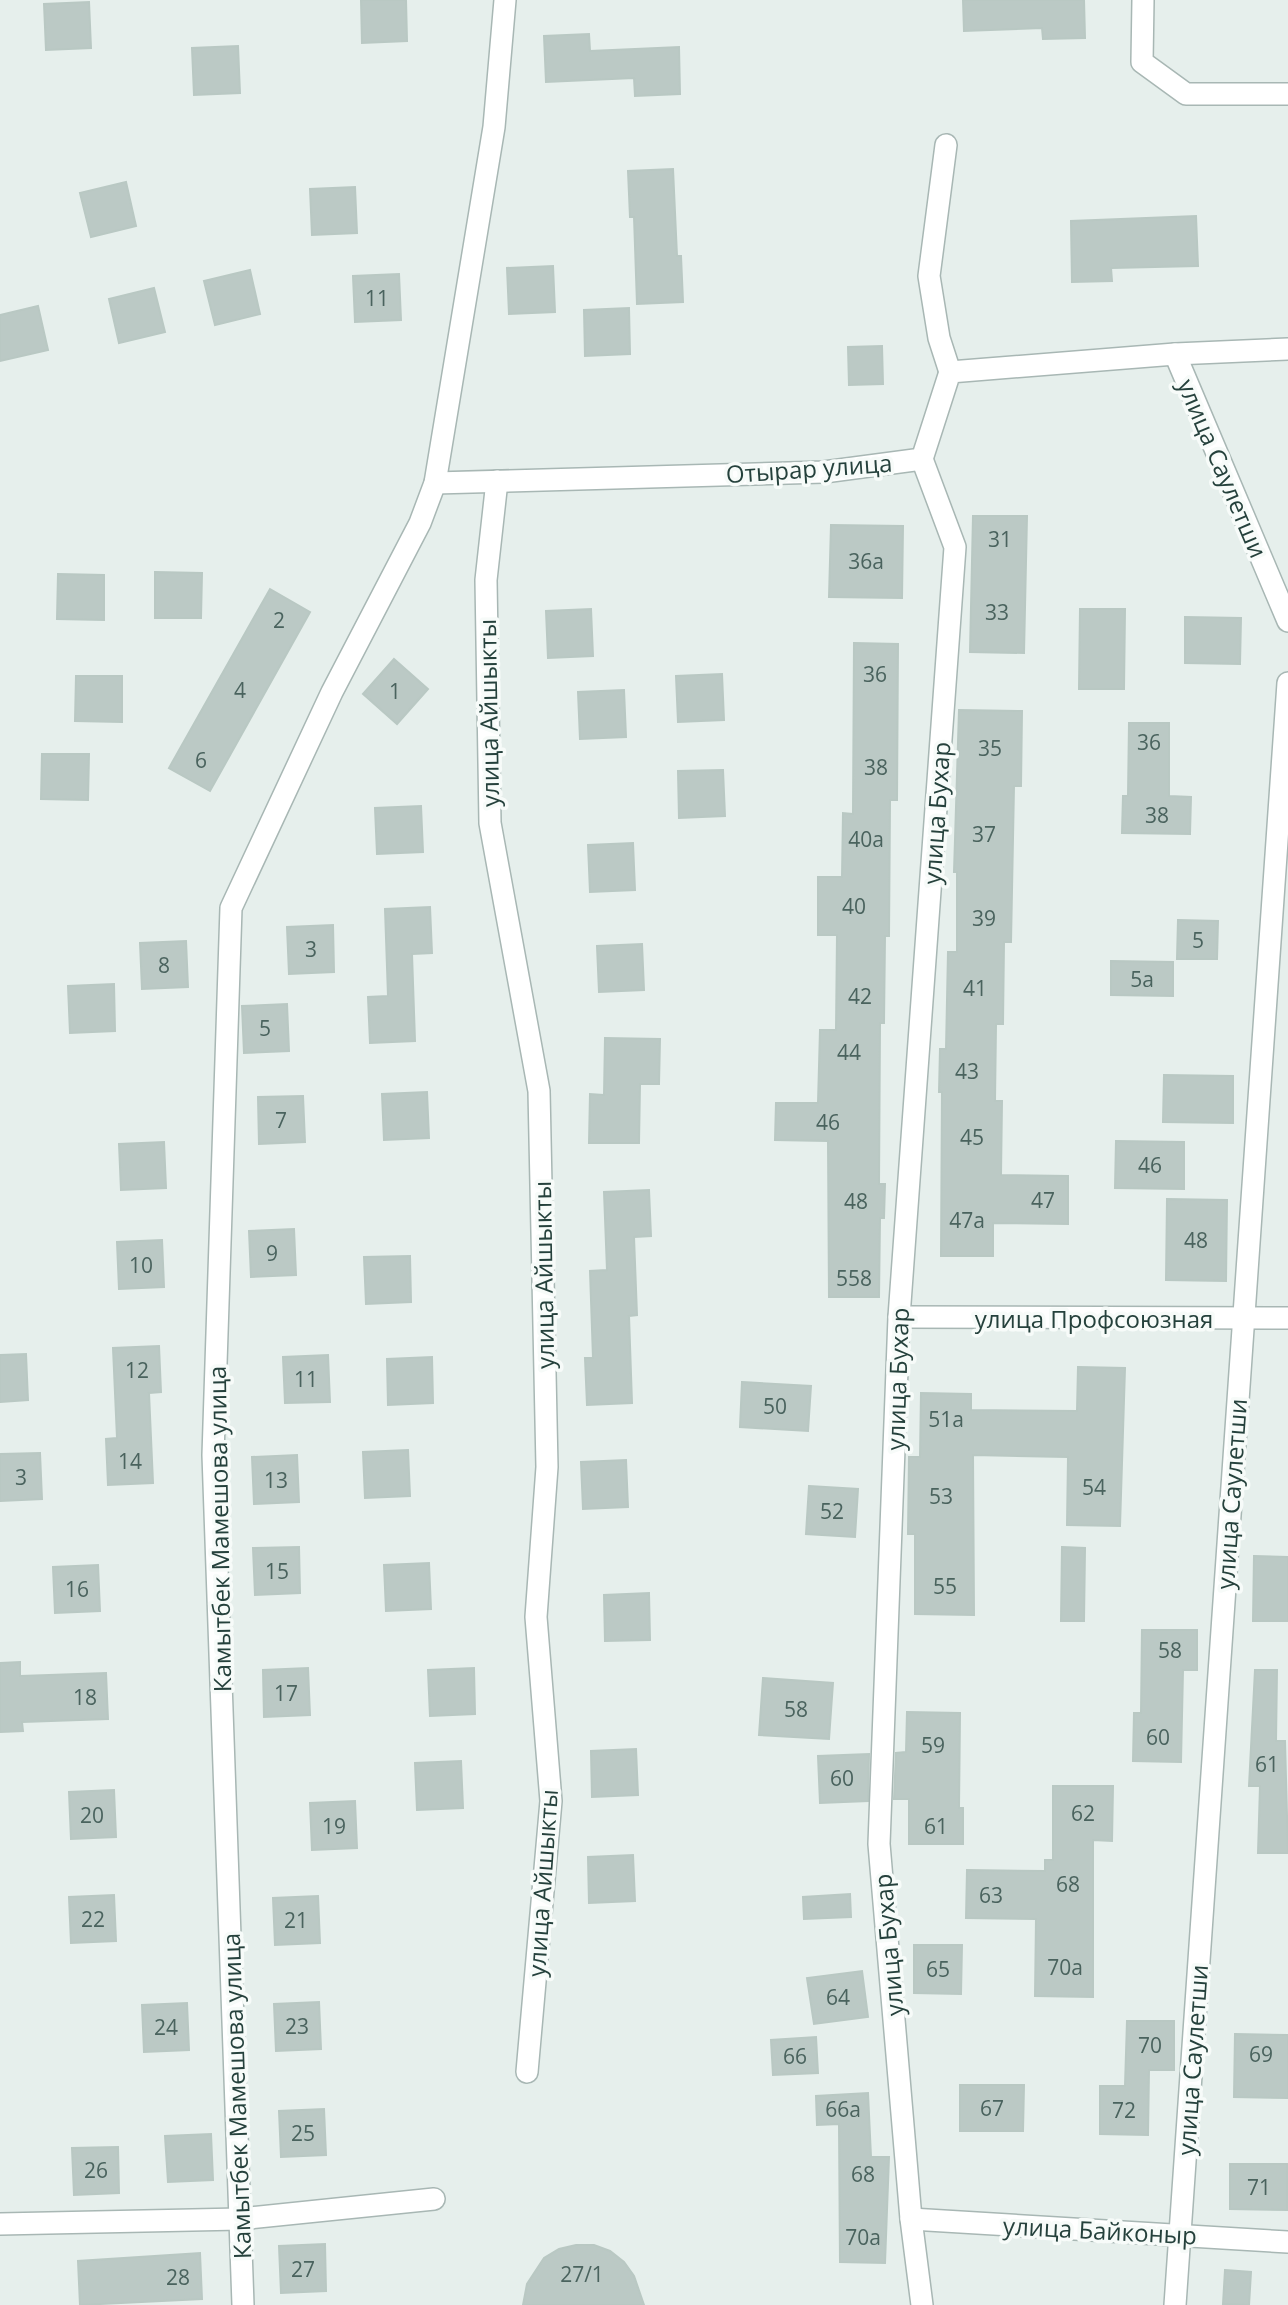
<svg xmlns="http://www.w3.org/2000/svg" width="1288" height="2305" viewBox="0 0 1288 2305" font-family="'Open Sans',sans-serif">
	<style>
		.building { fill: #bbc9c5; stroke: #b9c8c3; stroke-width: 2 }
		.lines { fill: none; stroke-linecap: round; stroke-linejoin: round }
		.minor-casing { stroke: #a8b7b4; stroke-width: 24 }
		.minor { stroke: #fff; stroke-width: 21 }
		.labels { text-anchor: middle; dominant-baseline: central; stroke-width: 7; stroke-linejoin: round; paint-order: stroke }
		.number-label { font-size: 21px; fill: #4a635e }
		.street-label { font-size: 24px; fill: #25413c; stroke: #f7fbf9 }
	</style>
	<rect width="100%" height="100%" fill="#e6efec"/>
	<!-- building -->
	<g class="building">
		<path d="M361 0H406L407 41 362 43Z"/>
		<path d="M963 0H1084L1085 38 1043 39 1042 28 964 31Z"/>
		<path d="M89 2 91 48 46 50 44 4Z"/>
		<path d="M589 34 590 51 679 47 680 94 635 96 634 78 546 82 544 36Z"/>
		<path d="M238 46 240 93 194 95 192 48Z"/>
		<path d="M673 169 677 256H681L683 302 637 304 634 217H630L628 171Z"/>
		<path d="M126 182 136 226 91 237 80 193Z"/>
		<path d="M355 187 357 233 312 235 310 189Z"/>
		<path d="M1196 216 1198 266 1111 268 1112 281 1072 282 1071 221Z"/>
		<path d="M553 266 555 312 509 314 507 268Z"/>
		<path d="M250 270 260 314 215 325 204 281Z"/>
		<path d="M399 274 401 320 355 322 353 276Z"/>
		<path d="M154 288 165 332 119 343 109 299Z"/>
		<path d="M38 306 48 350 0 361V315Z"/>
		<path d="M629 308 630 354 585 356 584 310Z"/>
		<path d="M882 346 883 384 849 385 848 347Z"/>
		<path d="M973 516H1027L1024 653 970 652Z"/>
		<path d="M831 525 903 526 902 598 829 597Z"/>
		<path d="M155 572 202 573 201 618H155Z"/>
		<path d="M58 574 104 575V620L57 619Z"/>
		<path d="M270 589 310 612 210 791 169 768Z"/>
		<path d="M591 609 593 656 548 658 546 611Z"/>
		<path d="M1080 609H1125L1124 689H1079Z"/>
		<path d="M1185 617 1241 618 1240 664 1185 663Z"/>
		<path d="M854 643 898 644 897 800H890L889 936H885L884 1023H880L879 1184H885L884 1218H880L879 1297H829L828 1141 775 1140 776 1103H818L820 1030H836L837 935H818V877H842L843 813 853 814Z"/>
		<path d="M394 659 428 689 397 724 363 694Z"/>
		<path d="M722 674 724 720 678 722 676 676Z"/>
		<path d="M76 676H122V722L75 721Z"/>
		<path d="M624 690 626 737 580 739 578 692Z"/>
		<path d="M959 710 1022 711 1021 786H1014L1011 942H1004L1003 1024H996L995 1101H1002L1001 1175 1068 1176V1224L993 1223V1256H941L942 1092H939L940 1049H946L948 952H957V872H954Z"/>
		<path d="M1129 723H1169V796L1191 797 1190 834 1122 833 1123 796H1128Z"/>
		<path d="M42 754H89L88 800 41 799Z"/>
		<path d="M723 770 725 816 679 818 678 771Z"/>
		<path d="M421 806 423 852 377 854 375 808Z"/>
		<path d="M633 843 635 890 590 892 588 845Z"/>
		<path d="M430 907 432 953 412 954 415 1041 370 1043 368 997 388 996 385 909Z"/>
		<path d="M1178 920 1218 921 1217 959H1177Z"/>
		<path d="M333 925 334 972 289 974 287 927Z"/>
		<path d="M186 941 188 987 142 989 140 943Z"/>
		<path d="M642 944 644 990 599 992 597 946Z"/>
		<path d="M1111 961 1173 962V996L1111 995Z"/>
		<path d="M114 984 115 1031 70 1033 68 986Z"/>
		<path d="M287 1004 289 1051 244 1053 242 1006Z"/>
		<path d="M605 1038 660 1039 659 1084H640L639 1143H589L590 1094 604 1095Z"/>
		<path d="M1164 1075 1233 1076V1123L1163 1122Z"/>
		<path d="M427 1092 429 1138 384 1140 382 1094Z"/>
		<path d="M303 1096 305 1142 259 1144 258 1097Z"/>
		<path d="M1116 1141 1184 1142V1189L1115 1188Z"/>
		<path d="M164 1142 166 1188 121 1190 119 1144Z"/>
		<path d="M649 1190 651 1236 634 1237 637 1315 629 1316 632 1403 587 1405 585 1358H593L590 1271 607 1270 604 1192Z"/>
		<path d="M1167 1199 1227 1200 1226 1281 1166 1280Z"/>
		<path d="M294 1229 296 1275 251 1277 249 1231Z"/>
		<path d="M162 1240 164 1287 119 1289 117 1242Z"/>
		<path d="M410 1256 411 1302 366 1304 364 1257Z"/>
		<path d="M159 1346 161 1392 149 1393 153 1483 108 1485 106 1439 117 1438 113 1348Z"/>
		<path d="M26 1354 28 1400 0 1402V1355Z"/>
		<path d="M328 1355 330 1402 285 1403 283 1357Z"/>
		<path d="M432 1357 433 1403 388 1405 387 1359Z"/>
		<path d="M1078 1367 1125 1368 1120 1526 1067 1525 1068 1457 973 1455 974 1615 915 1614V1534H908L909 1457H920L921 1393 971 1394V1410L1077 1411Z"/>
		<path d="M742 1382 811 1386 808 1431 740 1427Z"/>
		<path d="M408 1450 410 1496 365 1498 363 1452Z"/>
		<path d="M40 1453 42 1499 0 1501V1454Z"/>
		<path d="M297 1455 299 1502 254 1504 252 1457Z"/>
		<path d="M626 1460 628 1507 583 1509 581 1462Z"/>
		<path d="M809 1486 858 1489 855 1537 806 1534Z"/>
		<path d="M299 1547 300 1593 255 1595 253 1548Z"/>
		<path d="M1062 1547 1085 1548 1084 1621H1061Z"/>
		<path d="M1254 1556 1288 1557V1621H1253Z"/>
		<path d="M429 1563 431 1609 386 1611 384 1565Z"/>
		<path d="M98 1565 100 1611 55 1613 53 1567Z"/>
		<path d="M649 1593 650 1640 605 1641 604 1595Z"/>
		<path d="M1142 1630H1197V1670H1183L1181 1762 1133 1761 1134 1713H1141Z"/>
		<path d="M20 1662V1676L106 1673 108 1719 22 1722 23 1731 0 1732V1663Z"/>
		<path d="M308 1668 310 1715 264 1717 263 1670Z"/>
		<path d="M474 1668 475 1714 430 1716 428 1670Z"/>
		<path d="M1255 1670H1277L1276 1741H1285L1288 1853H1258L1260 1786H1249Z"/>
		<path d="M763 1678 833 1683 829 1739 759 1735Z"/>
		<path d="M907 1712 960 1713 959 1808H963V1844H909V1799H894L896 1753 906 1752Z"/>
		<path d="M636 1749 638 1795 592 1797 591 1751Z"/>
		<path d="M869 1754 868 1801 820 1803 818 1756Z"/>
		<path d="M461 1761 463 1808 417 1810 415 1763Z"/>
		<path d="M1053 1786H1113L1112 1841 1093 1840V1997L1035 1996 1036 1919 966 1918 967 1870 1045 1871V1860H1053Z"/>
		<path d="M114 1790 116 1837 71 1839 69 1792Z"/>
		<path d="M355 1801 357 1848 312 1850 310 1803Z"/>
		<path d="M633 1855 635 1901 589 1903 588 1857Z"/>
		<path d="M850 1894 851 1917 804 1919 803 1897Z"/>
		<path d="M114 1895 116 1941 71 1943 69 1897Z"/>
		<path d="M318 1896 320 1943 275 1945 273 1898Z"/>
		<path d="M914 1945H962L961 1994 914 1993Z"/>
		<path d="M862 1971 868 2017 814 2024 807 1978Z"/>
		<path d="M319 2002 321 2049 276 2051 274 2004Z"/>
		<path d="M187 2003 189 2050 144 2052 142 2005Z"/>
		<path d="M1127 2021H1174V2070H1149L1148 2135 1100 2134V2086H1125Z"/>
		<path d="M1235 2034 1288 2035V2098L1234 2097Z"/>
		<path d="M816 2037 818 2073 773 2075 771 2040Z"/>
		<path d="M960 2085H1024L1023 2131H960Z"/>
		<path d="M868 2093 871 2157H889L885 2263 840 2262 839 2124 817 2125 816 2096Z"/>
		<path d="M324 2109 326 2155 281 2157 279 2111Z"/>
		<path d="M211 2134 213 2180 168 2182 165 2136Z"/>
		<path d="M118 2147 119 2193 74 2195 72 2148Z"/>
		<path d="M1230 2164H1287V2210L1230 2209Z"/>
		<path d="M325 2244 326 2291 281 2293 279 2246Z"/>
		<path d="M576 2245H594L610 2251 624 2262 634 2276 644 2305H523L527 2284 544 2258 559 2249Z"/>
		<path d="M200 2253 202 2299 80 2305 78 2261Z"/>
		<path d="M1225 2270 1251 2272 1249 2305 1223 2304Z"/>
	</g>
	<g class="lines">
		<!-- minor casing -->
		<g class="minor-casing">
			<g id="minor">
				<path d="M1143 0 1142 62 1186 94H1288"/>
				<path d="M946 145 929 276 939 338 950 372"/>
				<path d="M1175 354 1288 621"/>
				<path d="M497 481 486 580 490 823 539 1091 547 1467 536 1617 551 1801 527 2072"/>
				<path d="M435 483 824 472 922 459 950 372 1175 354 1288 349"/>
				<path d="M899 1317 1288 1318"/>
				<path d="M911 2219 1288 2242"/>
				<path d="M0 2224 240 2219 434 2199"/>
				<path d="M243 2305 213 1455 231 908 332 692 420 523 435 483 494 127 505 0"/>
				<path d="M922 2305 911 2219 879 1844 899 1317 955 547 922 459"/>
				<path d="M1175 2305 1288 683"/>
			</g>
		</g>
		<!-- minor -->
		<use href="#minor" class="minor"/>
	</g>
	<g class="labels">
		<!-- number labels -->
		<g class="number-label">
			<text x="377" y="298">11</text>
			<text x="1000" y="539">31</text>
			<text x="866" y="561">36а</text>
			<text x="997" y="612">33</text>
			<text x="279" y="620">2</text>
			<text x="875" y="674">36</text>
			<text x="240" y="690">4</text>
			<text x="395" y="691">1</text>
			<text x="1149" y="742">36</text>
			<text x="990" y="748">35</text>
			<text x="201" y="760">6</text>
			<text x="876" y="767">38</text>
			<text x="1157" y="815">38</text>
			<text x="984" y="834">37</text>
			<text x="866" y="839">40а</text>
			<text x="854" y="906">40</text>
			<text x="984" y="918">39</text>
			<text x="1198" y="940">5</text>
			<text x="311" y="949">3</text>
			<text x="164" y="965">8</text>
			<text x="1142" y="979">5а</text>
			<text x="975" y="988">41</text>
			<text x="860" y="996">42</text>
			<text x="265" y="1028">5</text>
			<text x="849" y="1052">44</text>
			<text x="967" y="1071">43</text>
			<text x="281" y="1120">7</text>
			<text x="828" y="1122">46</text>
			<text x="972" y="1137">45</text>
			<text x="1150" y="1165">46</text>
			<text x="1043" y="1200">47</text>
			<text x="856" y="1201">48</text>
			<text x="967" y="1220">47а</text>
			<text x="1196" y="1240">48</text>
			<text x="272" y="1253">9</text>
			<text x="141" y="1265">10</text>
			<text x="854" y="1278">558</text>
			<text x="137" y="1370">12</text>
			<text x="306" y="1379">11</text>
			<text x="775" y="1406">50</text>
			<text x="946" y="1419">51а</text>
			<text x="130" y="1461">14</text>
			<text x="21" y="1477">3</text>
			<text x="276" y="1480">13</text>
			<text x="1094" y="1487">54</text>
			<text x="941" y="1496">53</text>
			<text x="832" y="1511">52</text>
			<text x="277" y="1571">15</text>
			<text x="945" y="1586">55</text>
			<text x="77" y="1589">16</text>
			<text x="1170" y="1650">58</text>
			<text x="286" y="1693">17</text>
			<text x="85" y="1697">18</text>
			<text x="796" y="1709">58</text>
			<text x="1158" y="1737">60</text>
			<text x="933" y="1745">59</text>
			<text x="1267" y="1764">61</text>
			<text x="842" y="1778">60</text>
			<text x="1083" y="1813">62</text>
			<text x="92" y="1815">20</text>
			<text x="334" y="1826">19</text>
			<text x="936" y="1826">61</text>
			<text x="1068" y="1884">68</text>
			<text x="991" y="1895">63</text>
			<text x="93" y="1919">22</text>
			<text x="296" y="1920">21</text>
			<text x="1065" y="1967">70а</text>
			<text x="938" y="1969">65</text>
			<text x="838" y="1997">64</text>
			<text x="297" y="2026">23</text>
			<text x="166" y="2027">24</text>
			<text x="1150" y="2045">70</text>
			<text x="1261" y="2054">69</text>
			<text x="795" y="2056">66</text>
			<text x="992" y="2108">67</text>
			<text x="843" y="2109">66а</text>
			<text x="1124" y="2110">72</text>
			<text x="303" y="2133">25</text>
			<text x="96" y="2170">26</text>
			<text x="863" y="2174">68</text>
			<text x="1259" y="2187">71</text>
			<text x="863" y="2237">70а</text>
			<text x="303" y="2269">27</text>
			<text x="582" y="2274">27/1</text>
			<text x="178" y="2277">28</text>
		</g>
		<!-- street labels -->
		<g class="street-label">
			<text transform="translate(809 468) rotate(-4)">Отырар улица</text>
			<text transform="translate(1223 468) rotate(67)">улица Саулетши</text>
			<text transform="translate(488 713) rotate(-91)">улица Айшыкты</text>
			<text transform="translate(936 813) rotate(-86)">улица Бухар</text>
			<text transform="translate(543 1275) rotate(-91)">улица Айшыкты</text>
			<text x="1094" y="1318">улица Профсоюзная</text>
			<text transform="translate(897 1379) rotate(-88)">улица Бухар</text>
			<text transform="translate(1231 1494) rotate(-86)">улица Саулетши</text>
			<text transform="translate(219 1529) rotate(-91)">Камытбек Мамешова улица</text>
			<text transform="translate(542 1883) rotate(-86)">улица Айшыкты</text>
			<text transform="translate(888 1945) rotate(-95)">улица Бухар</text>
			<text transform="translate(1192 2060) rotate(-86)">улица Саулетши</text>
			<text transform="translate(236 2096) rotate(-92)">Камытбек Мамешова улица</text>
			<text transform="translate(1100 2230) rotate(3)">улица Байконыр</text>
		</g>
	</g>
</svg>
